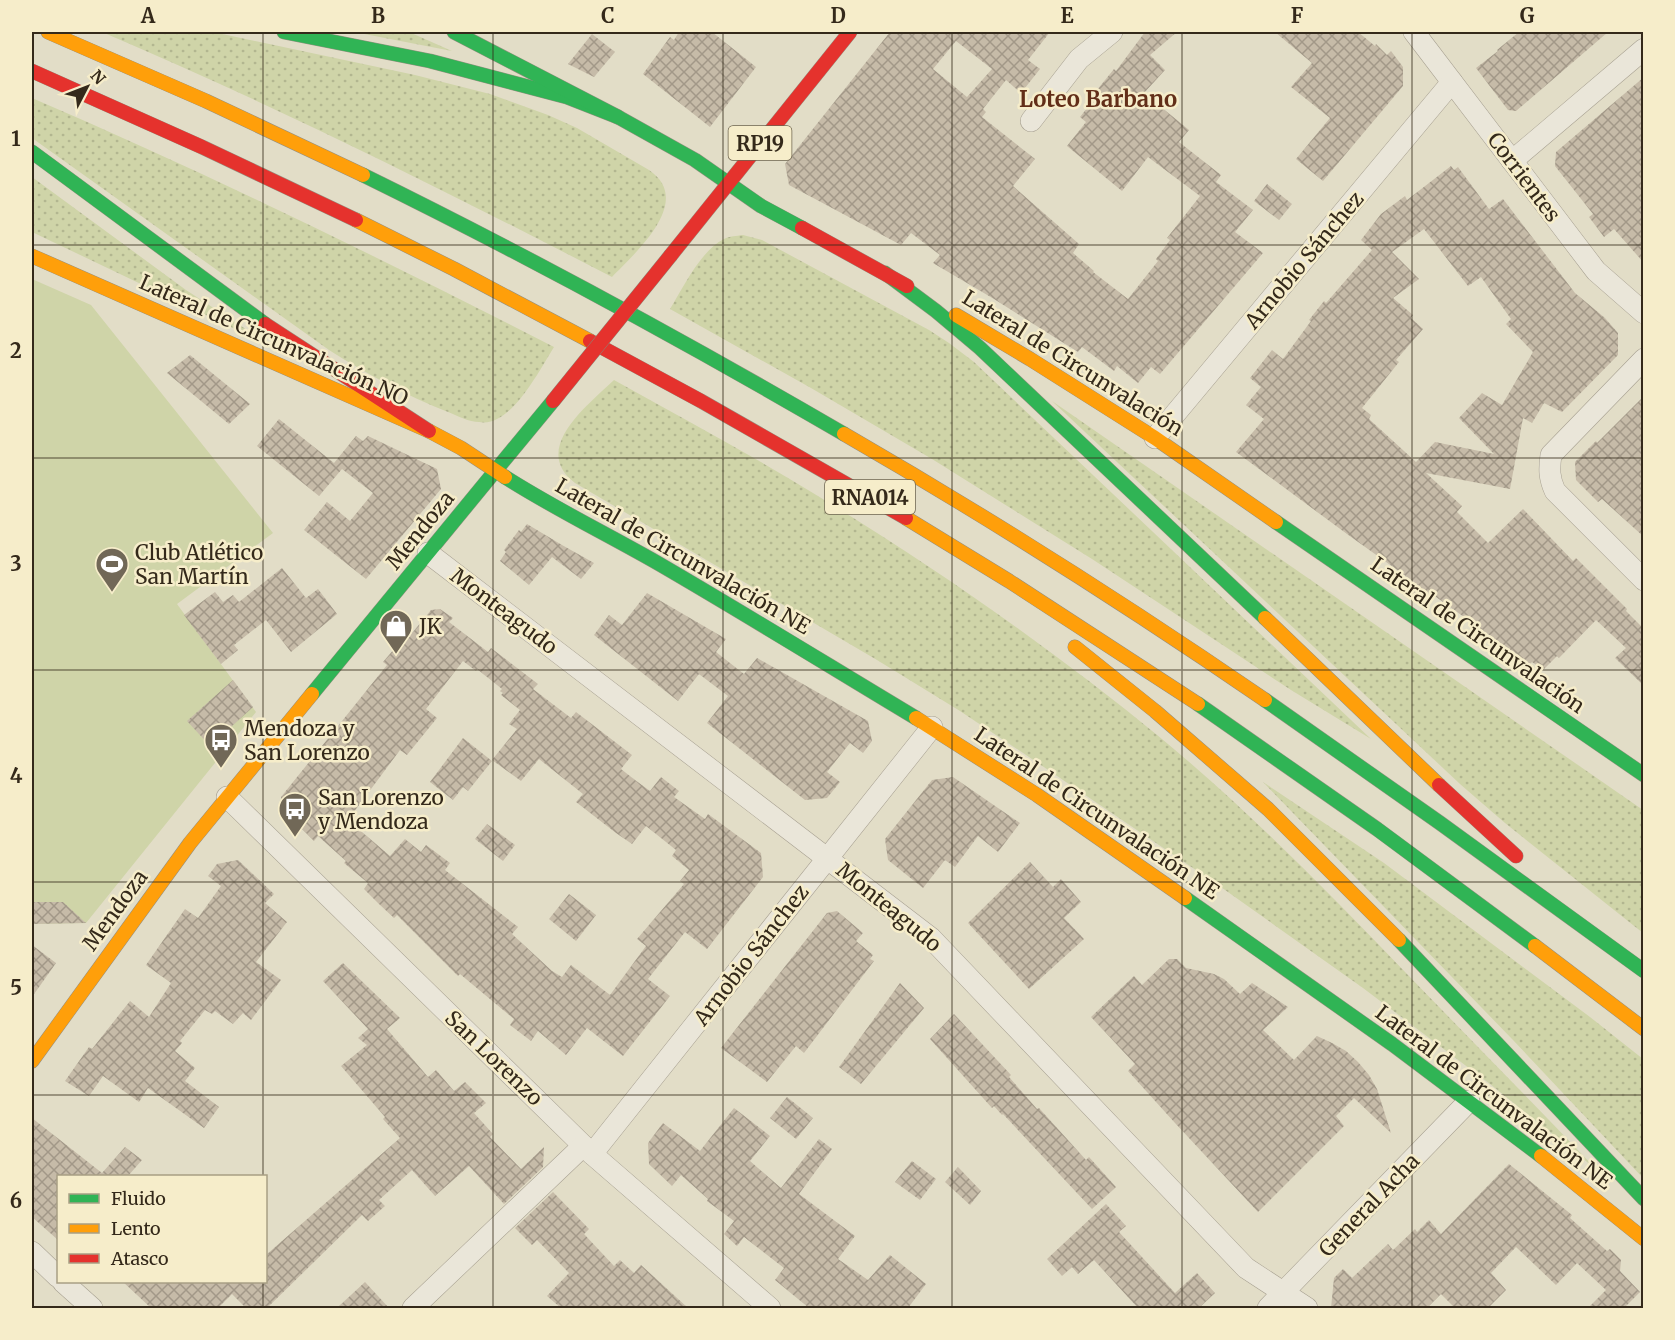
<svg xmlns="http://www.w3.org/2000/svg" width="1675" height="1340" viewBox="0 0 1675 1340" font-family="Merriweather,serif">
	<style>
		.grass { fill: url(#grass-dots) }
		.garden { fill: #cfd4a8 }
		.building { fill: url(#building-cross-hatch); fill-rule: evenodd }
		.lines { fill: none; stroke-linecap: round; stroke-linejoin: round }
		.street-casing { stroke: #a7a091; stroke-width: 22 }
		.fast-casing { stroke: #969081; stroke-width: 15 }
		.slow-casing { stroke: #969081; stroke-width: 15 }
		.jam-casing { stroke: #969081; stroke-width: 15 }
		.street { stroke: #eae6d9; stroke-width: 21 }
		.fast { stroke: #30b455; stroke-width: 14 }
		.slow { stroke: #ff9f0a; stroke-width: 14 }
		.jam { stroke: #e5322d; stroke-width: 14 }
		.jam-bridge-casing { stroke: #8c8678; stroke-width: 15; stroke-linecap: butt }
		.jam-bridge { stroke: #e5322d; stroke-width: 14 }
		.grid { fill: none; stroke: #34291a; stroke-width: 1.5; stroke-opacity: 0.55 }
		.labels { text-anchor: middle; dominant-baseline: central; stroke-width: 5; stroke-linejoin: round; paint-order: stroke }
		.shield { fill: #f6edca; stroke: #6e644f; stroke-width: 1.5 }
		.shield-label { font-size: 20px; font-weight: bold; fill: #34291a }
		.street-label { font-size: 21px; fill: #34291a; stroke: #f6edca }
		.poi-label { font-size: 21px; fill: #34291a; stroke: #f6edca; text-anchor: start }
		.neighbourhood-label { font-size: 22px; font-weight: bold; fill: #622e18; stroke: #f6edca }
		.neatline { fill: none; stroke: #34291a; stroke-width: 2 }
		.grid-label { font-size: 20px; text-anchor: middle; font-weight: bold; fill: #34291a }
	</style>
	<defs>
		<pattern id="grass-dots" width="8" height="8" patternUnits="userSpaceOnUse" patternTransform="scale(1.5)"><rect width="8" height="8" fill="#cfd4a8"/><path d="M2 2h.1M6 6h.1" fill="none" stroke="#b2b690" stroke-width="1.8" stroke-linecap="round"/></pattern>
		<pattern id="building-cross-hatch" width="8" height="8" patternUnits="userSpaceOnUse" patternTransform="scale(1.5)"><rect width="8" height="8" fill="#c6bba8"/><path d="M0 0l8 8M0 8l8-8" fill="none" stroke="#a29888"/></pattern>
	</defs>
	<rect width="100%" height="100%" fill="#e2ddc7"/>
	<!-- grass -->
	<g class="grass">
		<path d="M102 32H213L415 75 490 94 548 115 577 128 649 170C695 201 635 253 612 277 444 190 276 106 102 32Z"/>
		<path d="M354 32H409L452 51Z"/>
		<path d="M32 98C209 174 382 259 554 347 541 368 520 408 497 419 492 422 485 423 479 422 469 422 458 416 448 412 407 396 367 374 329 350L32 138Z"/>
		<path d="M32 177 186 290 273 347 32 232Z"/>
		<path d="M743 235 762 240 929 330 949 343 974 362 1371 739 1291 690 1092 559 932 459 811 388 670 309C683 288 701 250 724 239 730 236 736 236 743 235Z"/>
		<path d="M614 380C680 417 748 453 813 493 935 567 1052 649 1162 739 1249 811 1328 892 1406 973 1470 1039 1534 1104 1597 1170L1490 1084 1363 988 1218 885 1029 757 960 711 877 660 575 483C530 449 588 405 614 380Z"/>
		<path d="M1052 401 1643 810V933L1505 823 1460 784Z"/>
		<path d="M1263 782 1384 863 1590 1017 1643 1059V1178L1513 1040Z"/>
	</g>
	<!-- garden -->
	<path class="garden" d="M32 279 91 305 273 533 177 604 256 712 86 923 32 924Z"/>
	<!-- building -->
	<g class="building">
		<path d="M679 32H712L756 67 710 127 643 74 670 37 674 40Z"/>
		<path d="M890 32H1050L1028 60 1040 69 1021 93 1006 80 983 109 986 112 982 117 1035 159 1013 186 1079 244 1073 253 1094 271 1093 272 1128 299 1158 261 1156 259 1170 240 1167 238 1200 196 1148 157 1122 191 1067 146 1086 122 1080 117 1091 103 1088 101 1114 69 1116 71 1145 32H1177L1150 55 1165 70 1144 93 1189 130 1179 142 1221 175 1216 182 1253 210 1235 232 1263 253 1160 374 1151 367 1138 383 1117 366 1114 371 1082 347 1078 352 994 299 933 263 940 255 911 233 901 245 789 185 785 164ZM956 41 992 69 967 97 933 69Z"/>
		<path d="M1275 32H1358L1375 46 1376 44 1387 55 1391 51 1403 67V86L1323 181 1296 159 1330 118 1291 87 1312 63Z"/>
		<path d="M1519 32H1608L1516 111 1508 110 1476 68 1498 51 1497 50Z"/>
		<path d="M592 34 615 52 594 77 568 64Z"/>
		<path d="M1644 77V263L1614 229 1604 237 1589 217 1593 214 1555 166 1556 152Z"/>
		<path d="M1451 166 1454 170 1458 167 1489 209 1503 199 1575 293 1605 318 1618 333V355L1562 412 1544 403 1532 423 1523 418 1510 489 1426 473 1462 506 1457 512 1488 543 1523 509 1573 561 1576 558 1627 609 1626 611 1644 629V686L1615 658 1626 648 1596 620 1559 658 1557 656 1543 670 1532 662 1530 664 1429 592 1423 600 1408 590 1414 582 1347 534 1236 452 1264 419 1246 405 1261 387 1250 378 1272 350 1283 359 1311 321 1309 320 1324 301 1326 303 1372 250 1361 240 1381 214 1405 196 1407 200ZM1424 229 1468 286 1481 277 1511 319 1506 324 1533 352 1502 405 1482 393 1459 418 1494 454 1435 442 1416 462 1369 419 1371 415 1362 408 1399 362 1396 360 1423 329 1411 318 1413 315 1393 298 1419 279 1392 252Z"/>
		<path d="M1267 184 1292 204 1279 220 1254 201Z"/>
		<path d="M190 355 250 404 229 424 167 373Z"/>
		<path d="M1644 396V537L1602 499 1598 502 1576 480 1575 462 1596 441 1597 443Z"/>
		<path d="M279 419 334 463 356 436 363 441 368 436 437 469 441 489 366 579 304 530 327 502 350 521 373 493 342 469 319 496 257 446Z"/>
		<path d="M527 524 562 545 594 563 581 579 552 557 529 585 500 561 506 552 504 550 519 530 521 532Z"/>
		<path d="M282 568 306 598 318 589 337 614 291 652 266 620 234 645 238 650 221 664 184 615 215 592 223 602 233 595 239 602Z"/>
		<path d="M647 593 726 639 716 652 744 674 757 658 868 721 872 741 863 753 850 743 827 772 840 782 827 798 805 800 707 723 728 696 699 674 678 701 594 635 609 615 622 625Z"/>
		<path d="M440 609 453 618 449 622 488 652 491 648 538 684 533 689 571 718 576 712 632 755 621 769 635 780 650 791 661 777 679 791 674 797 705 819 708 814 761 853 763 877 707 949 685 932 648 979 670 996 623 1056 587 1028 566 1055 538 1031 531 1041 510 1025 514 1019 460 974 458 976 397 915 394 918 379 904 364 889 368 883 344 863 346 861 318 836 314 841 283 810 281 797 387 665 383 662 401 641 404 643 431 610ZM463 661 476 671 477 669 502 689 500 691 503 693 501 695 520 710 509 724 517 729 492 760 521 781 539 759 583 794 576 802 616 833 632 844 646 826 676 850 672 856 689 870 680 881 684 884 637 939 646 946 610 995 571 965 562 977 552 971 512 934 518 927 445 870 450 863 426 845 421 852 405 839 390 856 348 820 400 750 407 755 437 718 426 709Z"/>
		<path d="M233 680 253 707 210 746 187 721Z"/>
		<path d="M463 738 492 761 468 791 463 787 453 800 430 782Z"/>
		<path d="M953 777 1020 823 998 852 978 836 955 867 945 860 923 888 888 860 885 839 932 780Z"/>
		<path d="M487 824 515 845 503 861 475 839Z"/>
		<path d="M238 860 274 894 265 903 287 922 256 962 281 980 251 1020 243 1013 233 1024 215 1011 212 1014 205 1010 180 1041 182 1043 175 1051 195 1068 185 1081 219 1107 204 1128 148 1088 139 1102 103 1076 89 1096 65 1081 89 1047 92 1049 130 1001 149 1017 171 983 146 965 185 909 198 918 221 886 208 876 217 864Z"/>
		<path d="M1030 862 1053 887 1061 879 1081 902 1064 918 1084 939 1029 989 968 923Z"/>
		<path d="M569 894 596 915 576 941 549 919Z"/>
		<path d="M32 902H63L86 923 32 924Z"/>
		<path d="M837 911 863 933 856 941 873 955 870 959 874 961 804 1053 796 1046 767 1082 721 1048 827 913Z"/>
		<path d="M32 945 56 963 32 997Z"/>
		<path d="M1169 959H1177L1186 968 1214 974 1224 979 1240 994 1252 983 1288 1007 1263 1030 1294 1060 1317 1036 1332 1043 1346 1051 1358 1062 1369 1075 1377 1089 1391 1133 1354 1098 1336 1116 1344 1126 1258 1212 1175 1123 1128 1071 1135 1064 1091 1017 1134 976 1142 985Z"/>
		<path d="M343 963 400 1018 387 1029 428 1077 436 1070 454 1091 465 1082 486 1103 474 1113 493 1134 490 1137 521 1169 544 1147 543 1167 504 1204 469 1166 435 1196 412 1170 379 1200 385 1206 368 1221 362 1215 267 1308H246L232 1294 218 1308H151L122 1281H266V1255L400 1138 383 1119 385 1117 341 1066 367 1045 358 1038 368 1029 323 981Z"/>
		<path d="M900 983 924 1008 861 1084 839 1067Z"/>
		<path d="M954 1014 1011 1075 1009 1077 1037 1109 1039 1108 1086 1160 1089 1157 1116 1187 1092 1209 1003 1114 1002 1115 994 1106 992 1108 930 1039Z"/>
		<path d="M787 1097 813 1118 796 1139 770 1118Z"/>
		<path d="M734 1108 770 1136 750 1161 781 1188 819 1139 832 1149 799 1194 855 1236 838 1259 868 1280 890 1255 926 1284 908 1308H809L775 1280 784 1268 744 1237 737 1246 724 1234 734 1221 707 1201 708 1199 681 1175 672 1186 649 1164 648 1143 663 1123 700 1151Z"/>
		<path d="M32 1118 102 1173 125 1147 142 1160 128 1176H58V1240L32 1217Z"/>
		<path d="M912 1161 936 1179 920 1200 895 1182Z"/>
		<path d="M1509 1164 1572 1215 1570 1218 1607 1251 1610 1249 1621 1260 1620 1271 1640 1292 1624 1308H1588L1606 1290 1577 1263 1556 1285 1516 1247 1491 1273 1506 1290 1488 1308H1455L1441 1294 1427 1308H1331L1334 1278 1343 1269 1352 1278 1388 1244 1393 1250 1415 1229 1417 1232 1429 1220 1441 1234Z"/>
		<path d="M958 1167 981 1191 970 1205 945 1182Z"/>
		<path d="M553 1192 589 1229 584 1234 614 1266 620 1260 634 1273 641 1265 688 1308H561L547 1296 569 1273 537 1240 532 1245 515 1228Z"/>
		<path d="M1106 1204 1126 1226 1119 1232 1175 1293 1197 1273 1215 1293 1199 1308H1138L1094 1260 1078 1274 1072 1267 1062 1276 1047 1259Z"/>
		<path d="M365 1282 389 1308H337Z"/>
	</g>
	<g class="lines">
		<!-- street casing -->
		<g class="street-casing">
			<g id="street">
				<path d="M1414 32 1596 271 1644 313"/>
				<path d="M1031 121 1079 59 1112 32"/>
				<path d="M1512 161 1644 49"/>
				<path d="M1644 359 1551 455C1549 469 1549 478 1555 491L1644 580"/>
				<path d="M1155 438 1452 82"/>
				<path d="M428 553 931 938 1246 1268 1307 1308"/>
				<path d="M227 797 592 1154 770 1308"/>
				<path d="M592 1154 932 727"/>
				<path d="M32 1252 58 1277"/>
				<path d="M63 1282 92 1308"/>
				<path d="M413 1308 583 1146"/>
				<path d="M1268 1308 1469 1101"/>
			</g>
		</g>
		<!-- fast casing -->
		<g class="fast-casing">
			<g id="fast">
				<path d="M284 32 430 61 567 97 618 117"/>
				<path d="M454 32 618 117 695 160 761 206 802 228"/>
				<path d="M32 152 265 324"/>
				<path d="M363 175C526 255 686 342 844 434"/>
				<path d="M885 273 936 311 980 348 1265 618"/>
				<path d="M496 470 553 401"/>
				<path d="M505 477C555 509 609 535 661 565 747 615 831 667 916 718"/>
				<path d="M1276 522 1644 775"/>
				<path d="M312 694 496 470"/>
				<path d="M1265 700 1440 823 1644 971"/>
				<path d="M1198 704 1377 829 1535 946"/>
				<path d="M1185 898 1392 1044 1541 1156"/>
				<path d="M1399 940 1644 1199"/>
			</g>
		</g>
		<!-- slow casing -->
		<g class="slow-casing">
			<g id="slow">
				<path d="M48 32 206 101 363 175"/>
				<path d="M356 220 454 269 590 341"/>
				<path d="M32 256 429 431 461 448 505 477"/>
				<path d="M956 315 1030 359 1155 438 1276 522"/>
				<path d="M844 434C988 517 1128 606 1265 700"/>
				<path d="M906 518 1009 581 1198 704"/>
				<path d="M1265 618 1439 785"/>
				<path d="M1075 647 1155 711 1268 809 1399 940"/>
				<path d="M916 718 1037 795 1185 898"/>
				<path d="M1535 946 1644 1029"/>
				<path d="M32 1061 190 843 312 694"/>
				<path d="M1541 1156 1644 1239"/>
			</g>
		</g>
		<!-- jam casing -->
		<g class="jam-casing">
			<g id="jam">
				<path d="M32 71 202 147 356 220"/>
				<path d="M802 228 907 286"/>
				<path d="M671 255 850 32"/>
				<path d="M265 324 429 431"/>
				<path d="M590 341 701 401 906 518"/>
				<path d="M1439 785 1516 856"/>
			</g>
		</g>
		<!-- street -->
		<use href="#street" class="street"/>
		<!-- fast -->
		<use href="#fast" class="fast"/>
		<!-- slow -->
		<use href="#slow" class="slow"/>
		<!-- jam -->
		<use href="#jam" class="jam"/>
		<!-- jam-bridge casing -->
		<g class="jam-bridge-casing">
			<path id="jam-bridge" d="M553 401 671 255"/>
		</g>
		<!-- jam-bridge -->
		<use href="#jam-bridge" class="jam-bridge"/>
	</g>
	<!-- grid -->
	<path class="grid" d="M263 32V1176M493 32V1308M723 32V1308M952 32V1308M1182 32V1308M1412 32V1308M32 245H1644M32 458H1644M32 670H1644M32 882H1644M32 1095H1644M263 1282V1308"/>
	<!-- icons -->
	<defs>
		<g id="stadium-pin" transform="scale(1.725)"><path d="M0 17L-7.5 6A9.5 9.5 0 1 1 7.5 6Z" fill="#716857" stroke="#f6edca"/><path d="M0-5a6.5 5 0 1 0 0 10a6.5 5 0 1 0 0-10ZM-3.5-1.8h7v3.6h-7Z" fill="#fff"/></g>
		<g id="shop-pin" transform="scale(1.725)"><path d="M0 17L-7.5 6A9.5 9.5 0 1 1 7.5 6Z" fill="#716857" stroke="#f6edca"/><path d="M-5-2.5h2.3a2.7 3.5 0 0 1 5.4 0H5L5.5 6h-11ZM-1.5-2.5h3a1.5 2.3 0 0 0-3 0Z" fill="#fff"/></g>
		<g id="bus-pin" transform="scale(1.725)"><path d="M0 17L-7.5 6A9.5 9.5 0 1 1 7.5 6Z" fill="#716857" stroke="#f6edca"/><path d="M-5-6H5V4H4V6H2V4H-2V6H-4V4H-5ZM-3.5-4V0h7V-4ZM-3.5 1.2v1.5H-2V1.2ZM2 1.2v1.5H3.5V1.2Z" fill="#fff"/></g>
	</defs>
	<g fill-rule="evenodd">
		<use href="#stadium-pin" x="112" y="564"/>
		<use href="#shop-pin" x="396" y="626"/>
		<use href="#bus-pin" x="221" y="740"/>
		<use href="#bus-pin" x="295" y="809"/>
	</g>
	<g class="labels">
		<!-- shield labels -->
		<g class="shield">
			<rect x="728.5" y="126" width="63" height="34" rx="4.5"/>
			<rect x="825" y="480" width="90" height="34" rx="4.5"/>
		</g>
		<g class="shield-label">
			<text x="760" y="143">RP19</text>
			<text x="870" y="497">RNA014</text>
		</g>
		<!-- street labels -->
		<g class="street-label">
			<text transform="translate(1524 177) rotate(53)">Corrientes</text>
			<text transform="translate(1304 260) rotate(-50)">Arnobio Sánchez</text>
			<text transform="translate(274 340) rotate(24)">Lateral de Circunvalación NO</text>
			<text transform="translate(1073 363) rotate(32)">Lateral de Circunvalación</text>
			<text transform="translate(420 530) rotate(-51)">Mendoza</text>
			<text transform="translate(683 556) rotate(30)">Lateral de Circunvalación NE</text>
			<text transform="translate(504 611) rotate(37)">Monteagudo</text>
			<text transform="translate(1478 635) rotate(35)">Lateral de Circunvalación</text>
			<text transform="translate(1097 813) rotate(34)">Lateral de Circunvalación NE</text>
			<text transform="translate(889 907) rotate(39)">Monteagudo</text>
			<text transform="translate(115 910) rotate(-54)">Mendoza</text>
			<text transform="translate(751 955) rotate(-52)">Arnobio Sánchez</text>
			<text transform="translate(494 1058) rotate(44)">San Lorenzo</text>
			<text transform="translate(1494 1097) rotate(37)">Lateral de Circunvalación NE</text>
			<text transform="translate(1369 1205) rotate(-46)">General Acha</text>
		</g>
		<!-- poi labels -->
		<g class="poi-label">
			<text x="135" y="552">Club Atlético<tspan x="135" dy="24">San Martín</tspan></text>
			<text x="419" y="626">JK</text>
			<text x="244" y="728">Mendoza y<tspan x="244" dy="24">San Lorenzo</tspan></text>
			<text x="318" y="797">San Lorenzo<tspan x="318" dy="24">y Mendoza</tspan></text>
		</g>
		<!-- neighbourhood labels -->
		<g class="neighbourhood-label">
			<text x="1098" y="99">Loteo Barbano</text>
		</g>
	</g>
	<!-- border -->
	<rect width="1675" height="1340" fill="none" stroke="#f6edca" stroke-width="66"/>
	<!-- legend -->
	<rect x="57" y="1175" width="210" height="108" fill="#f6edca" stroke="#a89f84" stroke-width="1.5"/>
	<rect x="69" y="1194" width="30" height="9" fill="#30b455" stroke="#a89f84" stroke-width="1.5"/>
	<text x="111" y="1205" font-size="18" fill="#34291a">Fluido</text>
	<rect x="69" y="1224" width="30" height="9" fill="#ff9f0a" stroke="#a89f84" stroke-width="1.5"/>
	<text x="111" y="1235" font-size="18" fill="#34291a">Lento</text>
	<rect x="69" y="1254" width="30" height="9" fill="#e5322d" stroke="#a89f84" stroke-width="1.5"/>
	<text x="111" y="1265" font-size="18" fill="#34291a">Atasco</text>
	<!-- north arrow -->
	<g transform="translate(87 87) rotate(48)" stroke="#f6edca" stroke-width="4.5" paint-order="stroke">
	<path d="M0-4.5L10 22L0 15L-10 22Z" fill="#34291a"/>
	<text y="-9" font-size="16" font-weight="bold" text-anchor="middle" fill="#34291a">N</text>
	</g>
	<rect x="33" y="33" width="1609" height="1274" class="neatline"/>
	<g class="grid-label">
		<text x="148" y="23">A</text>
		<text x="378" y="23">B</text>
		<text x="608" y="23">C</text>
		<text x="838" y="23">D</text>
		<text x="1067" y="23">E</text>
		<text x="1297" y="23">F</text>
		<text x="1527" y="23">G</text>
		<text x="16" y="146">1</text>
		<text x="16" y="358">2</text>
		<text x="16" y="571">3</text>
		<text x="16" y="783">4</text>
		<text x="16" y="995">5</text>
		<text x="16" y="1208">6</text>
	</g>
</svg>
